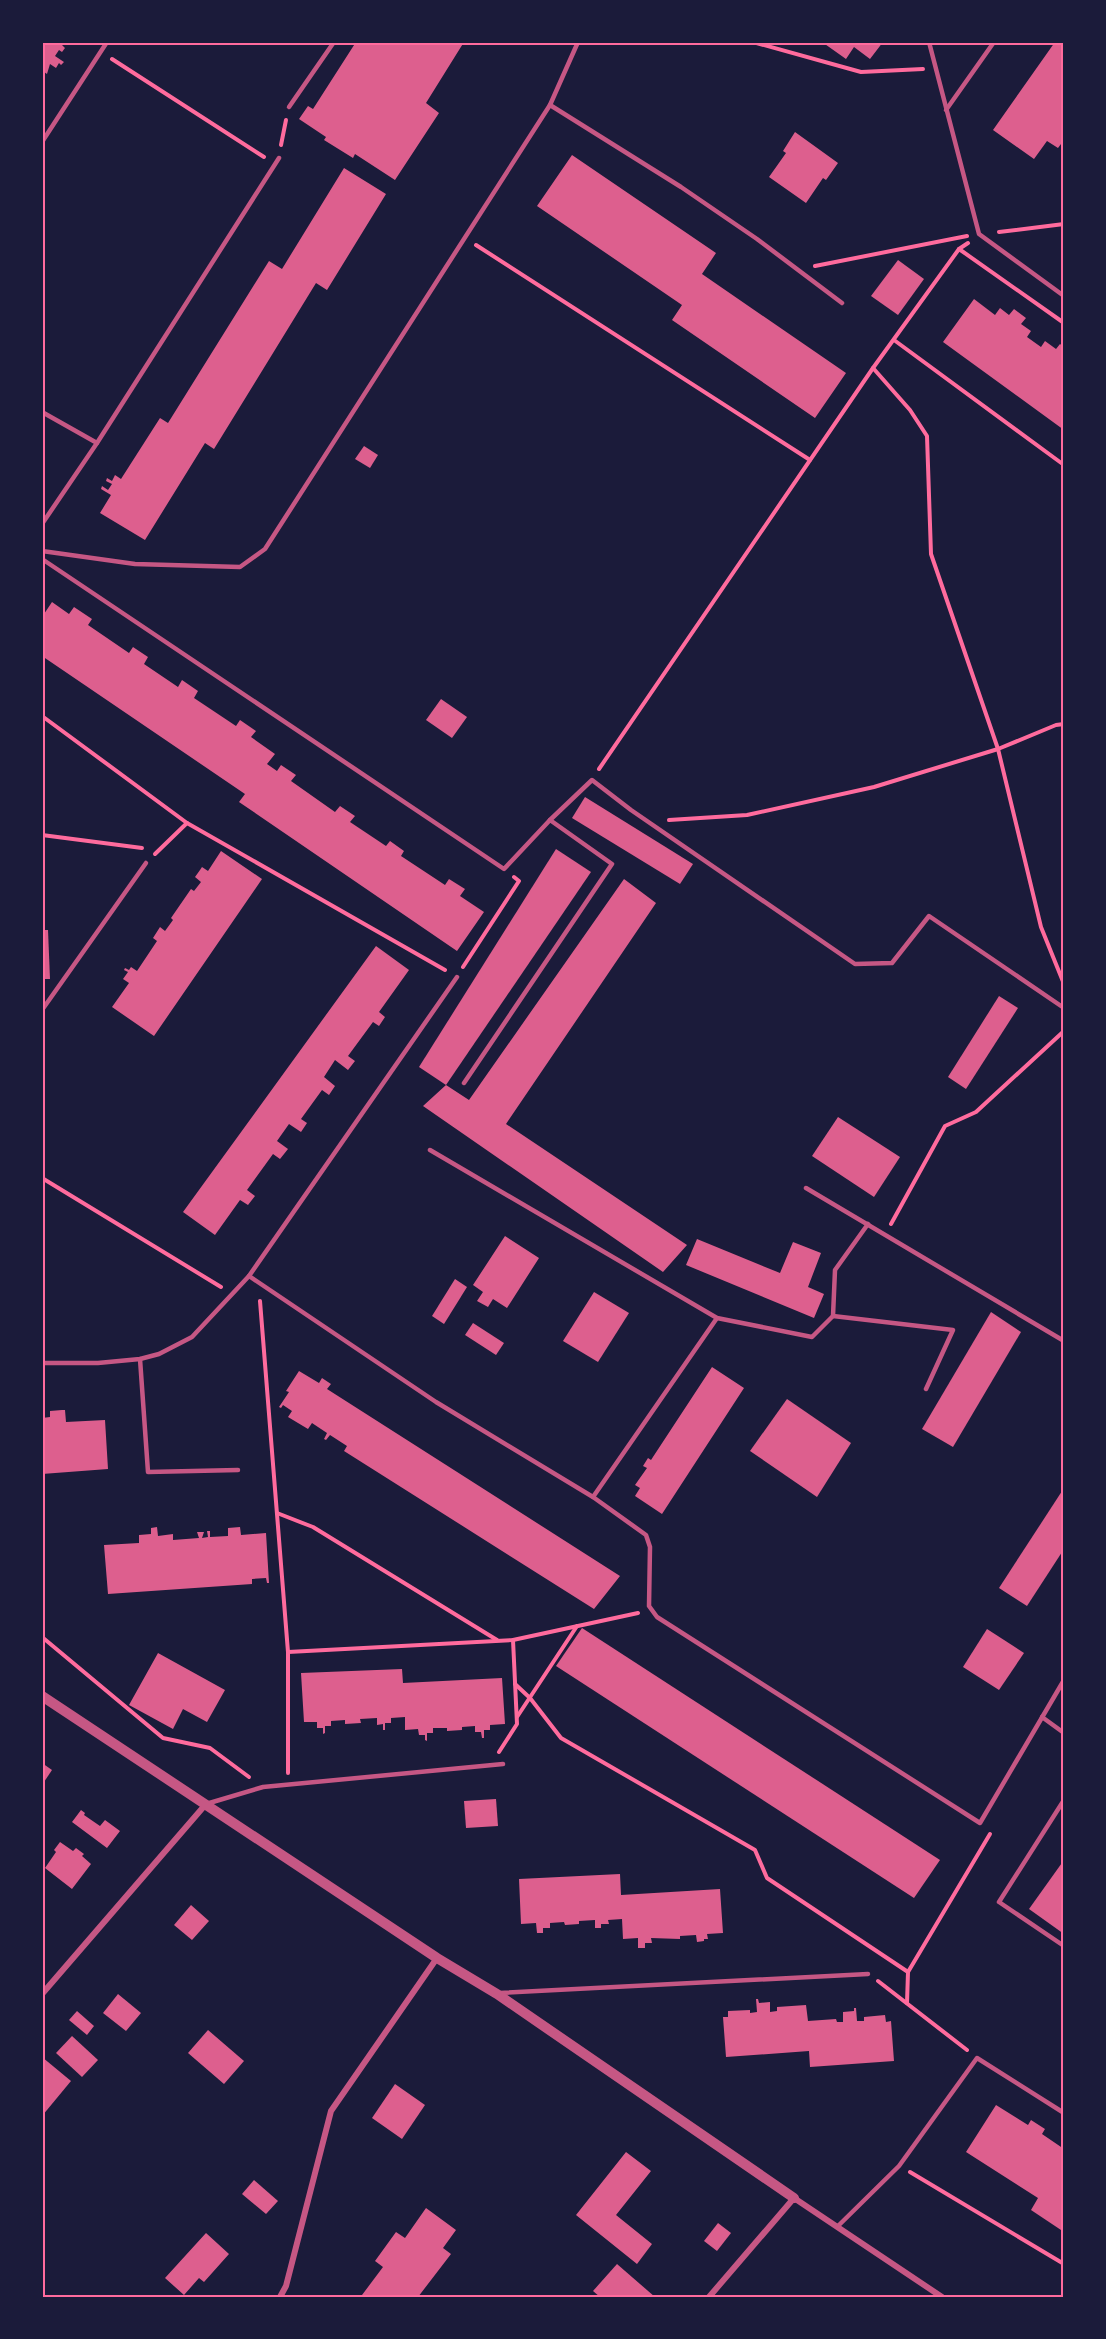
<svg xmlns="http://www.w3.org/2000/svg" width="1106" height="2339" viewBox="0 0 1106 2339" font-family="'Source Sans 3',sans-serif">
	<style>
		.building { fill: #dd5f8e }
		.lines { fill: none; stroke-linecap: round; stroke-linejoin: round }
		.path { stroke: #ff6b9d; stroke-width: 4 }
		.service { stroke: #c65784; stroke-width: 4.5 }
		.minor { stroke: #c65784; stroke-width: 6 }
		.tertiary { stroke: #c65784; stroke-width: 10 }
		.neatline { fill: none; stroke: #ff6b9d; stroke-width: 2 }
	</style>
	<rect width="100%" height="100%" fill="#1b1b3a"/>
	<!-- building -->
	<g class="building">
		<path d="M42 42H64L62 45 65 48 62 52 59 50 55 56 64 62 61 65 59 63 56 68 50 64 47 74 44 72 42 75Z"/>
		<path d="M356 42H464L426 103 439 113 395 180 355 154 353 158 324 140 326 137 299 119 308 106 313 109Z"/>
		<path d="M822 42H883L870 59 854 47 846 59Z"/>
		<path d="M1055 42H1064V140L1058 148 1047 141 1034 159 993 130Z"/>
		<path d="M795 132 838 163 826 180 823 178 806 203 769 177 786 153 783 151Z"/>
		<path d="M572 155 716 253 702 274 846 373 815 418 672 320 682 305 537 206Z"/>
		<path d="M344 168 386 194 327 290 316 283 214 449 205 443 145 540 100 513 111 495 101 489 102 486 108 490 112 484 106 481 107 478 112 481 115 475 121 479 160 418 168 423 269 261 282 269Z"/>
		<path d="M898 260 924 279 898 315 871 296Z"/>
		<path d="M974 299 995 315 1000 308 1009 315 1014 309 1026 318 1021 324 1031 331 1027 337 1041 347 1045 341 1056 349 1060 344 1064 347V430L943 342Z"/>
		<path d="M364 446 378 455 370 468 355 459Z"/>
		<path d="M52 602 69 614 74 607 92 619 88 625 129 653 133 647 148 657 144 664 178 687 182 680 198 691 194 698 236 726 240 720 256 731 251 737 275 754 267 764 277 771 281 765 296 775 291 781 335 812 340 806 355 816 350 822 386 846 390 841 404 851 401 856 445 885 449 879 465 889 460 896 484 912 457 951 239 802 245 794 42 656V617Z"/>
		<path d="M441 699 467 717 452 738 426 720Z"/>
		<path d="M585 797 693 864 680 884 572 818Z"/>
		<path d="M556 849 591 872 446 1085 419 1067Z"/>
		<path d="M221 851 262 879 154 1036 112 1007 129 983 123 979 128 972 124 970 125 968 129 970 131 967 137 971 157 941 153 938 160 927 165 931 173 920 171 918 191 889 194 891 201 882 195 877 200 870 202 867 208 871Z"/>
		<path d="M624 879 656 903 506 1124 687 1245 663 1272 423 1106 446 1085 469 1100Z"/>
		<path d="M42 930H48L50 979H42Z"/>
		<path d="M376 946 409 970 379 1012 385 1017 379 1026 373 1022 348 1056 355 1061 348 1070 335 1060 324 1077 335 1086 329 1095 322 1090 301 1119 307 1123 301 1132 289 1124 277 1141 288 1149 280 1159 273 1154 247 1190 255 1196 248 1205 240 1200 215 1235 183 1212Z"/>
		<path d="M999 996 1018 1008 966 1089 948 1077Z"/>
		<path d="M838 1117 900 1157 874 1197 812 1156Z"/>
		<path d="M505 1236 539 1258 507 1308 493 1299 488 1307 477 1301 483 1292 473 1285Z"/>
		<path d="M697 1239 780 1273 793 1242 821 1253 808 1287 824 1294 814 1318 686 1265Z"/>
		<path d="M455 1279 467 1287 444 1324 432 1316Z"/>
		<path d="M594 1292 629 1313 598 1362 563 1341Z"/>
		<path d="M991 1312 1021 1332 953 1447 922 1429Z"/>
		<path d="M473 1323 504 1343 496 1355 465 1335Z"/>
		<path d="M712 1367 744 1388 662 1514 635 1496 640 1488 635 1485 647 1468 643 1466 648 1458 651 1460Z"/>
		<path d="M299 1371 319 1383 322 1378 331 1384 327 1389 620 1576 594 1609 344 1451 347 1446 330 1435 326 1440 324 1439 327 1433 312 1423 308 1429 288 1417 292 1411 283 1405 281 1408 279 1407 289 1392 286 1391Z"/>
		<path d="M787 1399 851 1443 817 1497 750 1451Z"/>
		<path d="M62 1410H65L66 1422 105 1420 108 1469 42 1474V1418L50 1417V1411Z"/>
		<path d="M1064 1488V1549L1027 1606 999 1588Z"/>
		<path d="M157 1527 158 1536 173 1534V1540L199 1538 197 1532H204L202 1538 208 1537 207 1531H210V1537L228 1536V1528L240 1527 241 1535 266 1533 269 1583H267L266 1578 252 1579V1584L108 1594 104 1545 139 1543V1535L151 1534V1528Z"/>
		<path d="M582 1628 940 1860 914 1898 556 1666Z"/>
		<path d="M987 1629 1024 1653 999 1690 963 1667Z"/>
		<path d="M158 1653 225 1690 207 1722 183 1709 173 1729 129 1705Z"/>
		<path d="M402 1669 403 1683 502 1678 505 1724 490 1725V1730H484V1738H482L481 1732H475V1726L462 1727V1730L447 1731V1728H433V1733H427V1741L425 1740V1735H419L418 1729 405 1730V1717L391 1718V1723H385V1730H383V1724L377 1725V1718L360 1719 361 1723 345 1724V1720L331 1721V1726H325V1733L323 1734V1728H317V1722H304L301 1673Z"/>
		<path d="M42 1763 52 1770 42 1785Z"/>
		<path d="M496 1799 498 1826 466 1828 464 1801Z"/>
		<path d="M81 1810 85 1813 84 1815 100 1826 105 1820 120 1831 107 1848 72 1822Z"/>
		<path d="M60 1842 73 1851 76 1848 84 1854 82 1856 91 1864 72 1889 45 1868 56 1852 54 1850Z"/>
		<path d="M1064 1860V1934L1029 1909Z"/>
		<path d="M620 1874 621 1895 720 1889 723 1933 707 1934 708 1939H704V1941L697 1942 696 1935 680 1936V1939L651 1938 652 1943H645V1948H638V1938L623 1939 622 1919 608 1920 609 1924H601V1928H595V1920L579 1921V1924L565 1925 564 1922 550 1923V1928H543V1933H537L536 1923 521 1924 519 1879Z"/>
		<path d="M191 1905 209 1921 192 1940 174 1925Z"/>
		<path d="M118 1994 141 2013 126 2031 103 2013Z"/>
		<path d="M756 1999H758L759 2003 770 2002V2012L777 2011V2007L806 2005 808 2021 836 2019 837 2022H843V2012L854 2011V2008H856L857 2021H864V2017L885 2015 886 2022 891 2021 894 2061 810 2067 809 2051 726 2057 723 2017H728V2011L750 2010V2013L757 2012Z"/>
		<path d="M77 2011 94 2026 87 2035 69 2020Z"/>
		<path d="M208 2030 244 2061 224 2084 188 2053Z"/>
		<path d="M72 2036 98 2060 82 2077 56 2053Z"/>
		<path d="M42 2057 71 2081 42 2116Z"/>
		<path d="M395 2084 425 2105 402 2139 372 2118Z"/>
		<path d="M996 2105 1028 2125 1031 2120 1045 2129 1042 2134 1064 2149V2232L1031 2210 1038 2198 966 2152Z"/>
		<path d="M626 2152 651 2171 616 2215 652 2244 637 2264 576 2215Z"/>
		<path d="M254 2180 278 2201 266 2214 242 2194Z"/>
		<path d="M426 2208 456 2230 443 2248 451 2254 418 2297H364L362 2295 383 2267 375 2261 396 2232 405 2238Z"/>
		<path d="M718 2223 731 2233 717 2251 704 2241Z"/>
		<path d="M206 2233 229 2254 204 2282 199 2278 184 2295 165 2278Z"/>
		<path d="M617 2264 655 2297H600L593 2291Z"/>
	</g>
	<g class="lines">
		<!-- path -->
		<g class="path">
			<path d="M753 42 861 72 923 69"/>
			<path d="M112 59 264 157"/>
			<path d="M281 145 286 120"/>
			<path d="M999 232 1064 224"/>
			<path d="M476 245 810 460"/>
			<path d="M959 249 1064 323"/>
			<path d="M815 266 967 236"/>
			<path d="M894 340 1064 465"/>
			<path d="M873 368 910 410 927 436 931 554 998 749 1041 927 1064 984"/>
			<path d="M42 716 187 823 445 970"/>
			<path d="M599 769 873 368 959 249 968 243"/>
			<path d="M669 820 747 815 874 787 998 749 1056 725 1064 724"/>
			<path d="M42 835 142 848"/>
			<path d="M155 854 187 823"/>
			<path d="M463 967 519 881 514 877"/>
			<path d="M42 1178 221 1287"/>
			<path d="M891 1224 945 1126 976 1112 1064 1031"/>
			<path d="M260 1301 288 1652V1773"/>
			<path d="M277 1513 313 1527 497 1640"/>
			<path d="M42 1637 163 1738 210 1748 249 1777"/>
			<path d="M288 1652 513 1640 638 1613"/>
			<path d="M515 1684 530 1698 561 1738 755 1850 767 1878 908 1972"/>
			<path d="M517 1717 577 1626"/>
			<path d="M499 1752 517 1724 513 1640"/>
			<path d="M878 1981 967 2050"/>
			<path d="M907 2003 908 1972 990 1834"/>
			<path d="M910 2172 1064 2264"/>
		</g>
		<!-- service -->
		<g class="service">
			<path d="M929 42 979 234 1064 296"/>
			<path d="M550 105 681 187 757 239 842 303"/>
			<path d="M289 107 334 42"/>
			<path d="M946 110 994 42"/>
			<path d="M42 142 107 42"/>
			<path d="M42 412 97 443"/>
			<path d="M42 524 97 443 279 158"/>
			<path d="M42 551 135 564 240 567 265 549 550 105 578 42"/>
			<path d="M42 559 504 869 550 820 612 864 464 1083"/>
			<path d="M550 820 592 780 631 810 855 964 892 963 929 916 1064 1008"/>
			<path d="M42 1010 146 863"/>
			<path d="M430 1150 717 1318 812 1337 833 1316"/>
			<path d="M806 1188 1064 1341"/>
			<path d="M868 1224 835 1270 833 1316 953 1330 926 1389"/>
			<path d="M249 1276 436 1402 593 1497 646 1535 650 1547 649 1606 657 1617 980 1823 1064 1680"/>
			<path d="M140 1359 148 1472 238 1470"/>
			<path d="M42 1363H98L140 1359 159 1354 192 1337 249 1276 457 977"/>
			<path d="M593 1497 717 1318"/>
			<path d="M1042 1717 1064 1733"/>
			<path d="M1064 1800 999 1902 1064 1946"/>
			<path d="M206 1804 263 1787 503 1764"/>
			<path d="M500 1993 868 1974"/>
			<path d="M837 2227 899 2166 977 2058 1064 2113"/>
		</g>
		<!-- minor -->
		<g class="minor">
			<path d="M42 1994 206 1804"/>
			<path d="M280 2297 286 2286 331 2111 437 1958"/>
			<path d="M709 2297 794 2198 942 2297"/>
		</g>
		<!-- tertiary -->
		<path class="tertiary" d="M42 1696 437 1958 497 1994 794 2198"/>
	</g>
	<!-- border -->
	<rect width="1106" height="2339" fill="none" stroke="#1b1b3a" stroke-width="87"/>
	<rect x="44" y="44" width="1018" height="2252" class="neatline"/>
</svg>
